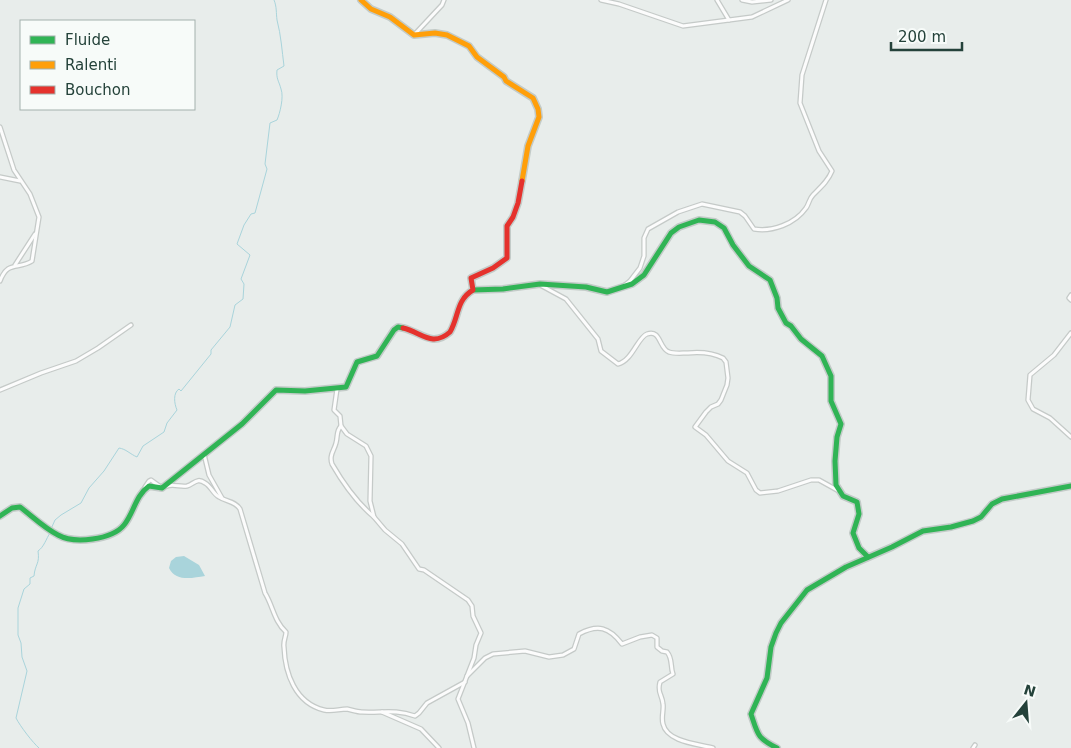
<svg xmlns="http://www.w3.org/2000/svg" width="1071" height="748" viewBox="0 0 1071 748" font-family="'DejaVu Sans',sans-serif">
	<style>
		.water { fill: #a9d4db }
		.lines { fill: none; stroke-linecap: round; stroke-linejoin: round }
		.stream { stroke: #a9d4db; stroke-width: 1 }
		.street-casing { stroke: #c5cac8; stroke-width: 5.5 }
		.fast-casing { stroke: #c3cbc8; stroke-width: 8 }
		.slow-casing { stroke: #c3cbc8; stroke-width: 8 }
		.jam-casing { stroke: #c3cbc8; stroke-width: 8 }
		.street { stroke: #fcfcfc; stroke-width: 3 }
		.fast { stroke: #30b455; stroke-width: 5 }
		.slow { stroke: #ff9f0a; stroke-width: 5 }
		.jam { stroke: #e5322d; stroke-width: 5 }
	</style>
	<rect width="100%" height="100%" fill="#e8edeb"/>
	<!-- water -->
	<path class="water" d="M184 556 199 565 205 576C192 578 176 582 169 568L171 561 176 557Z"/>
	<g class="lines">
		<!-- stream -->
		<g class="stream">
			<path d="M51 529 55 520 61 515 81 503 89 488 104 471 119 448C126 449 130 454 137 457L143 446 164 432 167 423 177 410C174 403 173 393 179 389L181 391 211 354V350L230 327 235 305 243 299 244 284 241 279 250 255 237 244 244 225 251 214 255 213 267 169 265 164 270 123 277 120C280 113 284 97 281 89 279 81 276 79 277 70L284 66C282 51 281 35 277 20 276 13 277 7 274 0"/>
			<path d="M39 748C33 743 20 726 16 718L27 671 22 657 21 643 18 635V608L24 589 30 584V578L34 576C35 564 40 564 38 551 44 547 46 539 50 533"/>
		</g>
		<!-- street casing -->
		<g class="street-casing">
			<g id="street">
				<path d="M601 0 619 4 683 26 752 17 788 0"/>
				<path d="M717 0 729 20"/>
				<path d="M742 0 752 2 771 0"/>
				<path d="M414 35 442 5 444 0"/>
				<path d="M0 127 14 170 30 194 39 217 32 261C18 270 8 260 0 281"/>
				<path d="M0 177 20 181"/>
				<path d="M15 265 35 234"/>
				<path d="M625 285 630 281 640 268 644 256V238L648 229 678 212 702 204 740 212 745 216 754 229C772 232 795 224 806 208 809 204 809 199 813 195 821 187 828 181 832 171L819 151 800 103 802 75 826 0"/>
				<path d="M542 286 566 299 598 339 601 351 618 364C632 361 638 337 647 334 661 329 659 349 669 352 674 354 682 353 688 353 699 352 713 353 723 358L726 362 728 378 727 385 721 400 718 404 711 407 706 412 695 427 706 435 728 461 747 473 756 490 760 493 778 491 811 480H819L837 490"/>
				<path d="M1071 295 1069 298 1071 300"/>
				<path d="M1071 333 1054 355 1030 375 1028 400 1033 409 1050 418 1071 437"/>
				<path d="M337 389 334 410 340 416 341 426 347 434 366 446 371 456 370 501 374 517 385 530 402 544 419 569 424 570 468 600 472 606 473 616 481 633 476 645 474 658 458 699 468 723 474 748"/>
				<path d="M0 390 41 373 76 361 98 348 131 325"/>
				<path d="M341 426C336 431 338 436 336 443 334 451 329 455 332 464 343 483 356 502 374 517"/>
				<path d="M204 454 209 475 222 498"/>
				<path d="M167 486C174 484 180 487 187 486 194 484 197 477 205 483 211 486 213 494 219 497 227 502 235 501 240 509L265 593C273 606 274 621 286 632 286 637 283 641 284 647 285 673 295 703 324 710 332 712 339 709 347 709 352 710 357 712 362 712 382 713 395 709 415 716L419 713 427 703 465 682"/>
				<path d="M145 487 149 481 151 480 162 488"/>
				<path d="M467 676 485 658 493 654 525 651 549 657 563 655 574 649 579 634C598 624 609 627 622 644L640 637 652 635 657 638V647L662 651 667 652C673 659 670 666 673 674L660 682C657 693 662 694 663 704 664 710 661 717 663 724 667 742 698 744 713 748"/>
				<path d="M382 712 421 729 439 748"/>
				<path d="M973 748 975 745"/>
			</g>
		</g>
		<!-- fast casing -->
		<g class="fast-casing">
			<g id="fast">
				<path d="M473 290 503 289 540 284 586 287 607 292 632 284 644 275 671 233 679 227 699 220 715 222 724 228 733 245 749 266 770 280 777 298 778 308 786 323 791 326 801 339 822 356 831 376V401L841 424 837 437 835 461 836 485 843 496 857 502 859 514 853 533 859 548 868 557"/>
				<path d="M0 516 12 508 20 507C32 516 44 528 58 535 74 544 112 540 124 525 134 513 135 496 149 486L162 488 242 424 276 390 305 391 346 387 357 362 377 356 394 330 398 327 403 328"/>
				<path d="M777 748C757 738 758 735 751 714L767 678 771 647 776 633 781 623 807 590 846 567 892 547 923 531 951 527 973 521 981 517 992 504 1002 499 1071 486"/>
			</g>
		</g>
		<!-- slow casing -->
		<g class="slow-casing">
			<path id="slow" d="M361 0 371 9 390 17 414 35 435 33 447 35 469 46 477 57 504 77 506 81 533 98 538 109 539 117 528 146 522 181"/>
		</g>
		<!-- jam casing -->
		<g class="jam-casing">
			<path id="jam" d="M403 328C421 332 432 348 450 332 459 317 456 300 473 290L471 278 493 268 507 258V226L513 217 518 203 522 181"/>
		</g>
		<!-- street -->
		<use href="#street" class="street"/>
		<!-- fast -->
		<use href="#fast" class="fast"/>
		<!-- slow -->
		<use href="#slow" class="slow"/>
		<!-- jam -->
		<use href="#jam" class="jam"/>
	</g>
	<!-- legend -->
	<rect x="20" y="20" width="175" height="90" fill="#f7fbf9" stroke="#a3b1ad"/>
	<rect x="30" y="36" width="25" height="8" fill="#30b455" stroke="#a3b1ad"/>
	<text x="65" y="45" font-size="15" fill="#24423a">Fluide</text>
	<rect x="30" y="61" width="25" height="8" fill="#ff9f0a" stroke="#a3b1ad"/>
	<text x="65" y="70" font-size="15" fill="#24423a">Ralenti</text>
	<rect x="30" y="86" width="25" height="8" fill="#e5322d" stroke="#a3b1ad"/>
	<text x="65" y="95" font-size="15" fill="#24423a">Bouchon</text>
	<!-- north arrow -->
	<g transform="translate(1026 703) rotate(17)" stroke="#f7fbf9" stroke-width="4" paint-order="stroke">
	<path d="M0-4L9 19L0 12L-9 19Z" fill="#24423a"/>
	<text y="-8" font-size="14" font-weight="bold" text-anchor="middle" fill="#24423a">N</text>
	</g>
	<!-- scale -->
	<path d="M891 42v8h71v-8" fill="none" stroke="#24423a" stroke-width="2.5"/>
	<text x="898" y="42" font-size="15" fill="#24423a" stroke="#f7fbf9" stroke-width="4" paint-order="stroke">200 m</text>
</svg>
